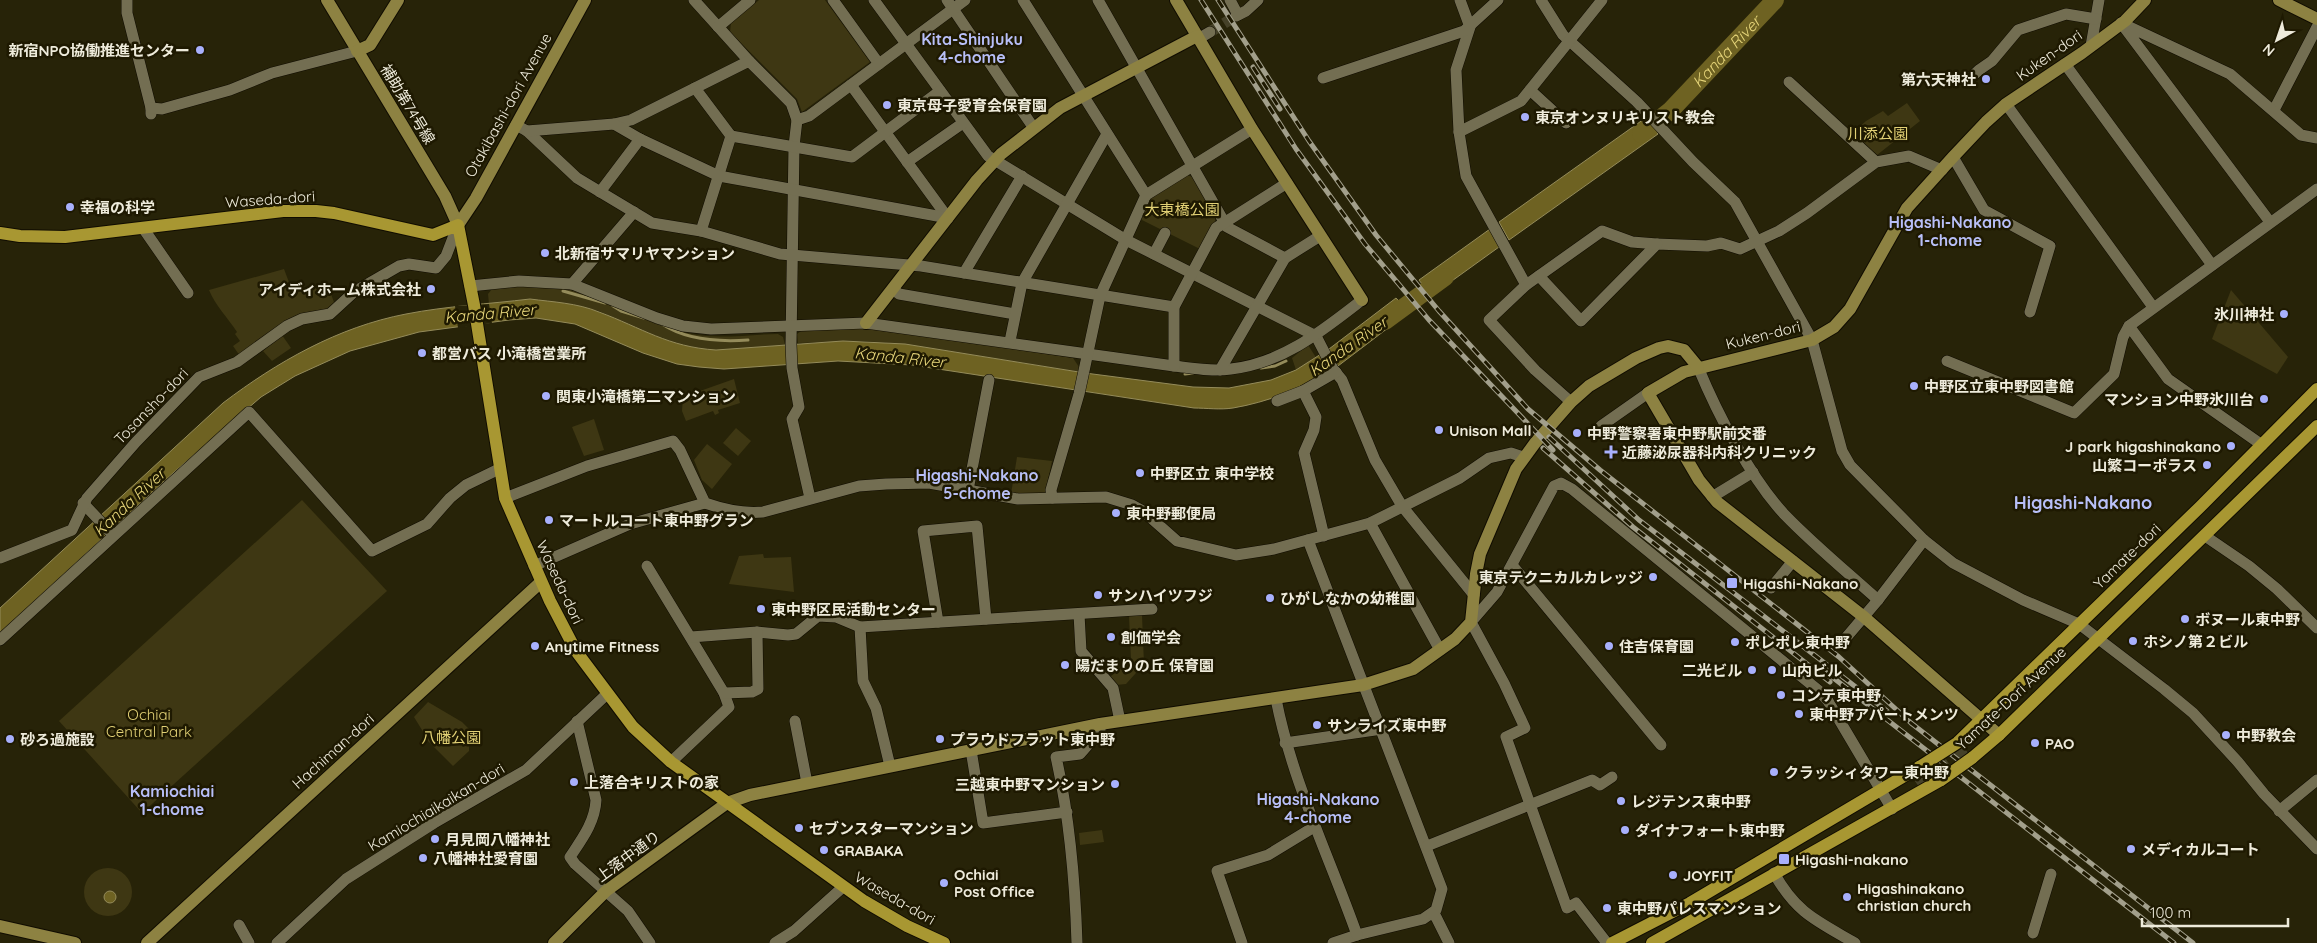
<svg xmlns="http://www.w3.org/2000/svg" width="2317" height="943" viewBox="0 0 2317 943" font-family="Quicksand,'Noto Sans JP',sans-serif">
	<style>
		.green { fill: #3e3713 }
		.water { fill: #6e6222; stroke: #948b5a }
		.pier { fill: #272308 }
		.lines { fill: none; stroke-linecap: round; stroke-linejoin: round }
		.stream { stroke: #948b5a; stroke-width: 3 }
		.river { stroke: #6e6222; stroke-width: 18 }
		.street-tunnel { stroke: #454128; stroke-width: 11; stroke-dasharray: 11 5.5; stroke-linecap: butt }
		.highway-tunnel { stroke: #454128; stroke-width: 15; stroke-dasharray: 15 8; stroke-linecap: butt }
		.street-casing { stroke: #100c00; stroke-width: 12 }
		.secondary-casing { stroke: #100c00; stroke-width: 14 }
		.primary-casing { stroke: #100c00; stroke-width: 14 }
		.street { stroke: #736e52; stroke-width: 11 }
		.secondary { stroke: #8d8242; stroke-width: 12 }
		.primary { stroke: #a89732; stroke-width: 12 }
		.rail-casing { stroke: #a29f8b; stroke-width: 5 }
		.rail { stroke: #1e1901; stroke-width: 3; stroke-dasharray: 9; stroke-linecap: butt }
		.primary-bridge-casing { stroke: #100c00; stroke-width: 14; stroke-linecap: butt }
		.primary-bridge { stroke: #a89732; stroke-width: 12 }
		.poi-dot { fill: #a8b0fc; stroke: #1e1901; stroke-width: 2 }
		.labels { text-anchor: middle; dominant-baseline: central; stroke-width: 5; stroke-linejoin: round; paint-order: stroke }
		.poi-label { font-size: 15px; font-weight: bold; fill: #eeebdb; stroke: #1e1901; text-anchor: start }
		.street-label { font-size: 15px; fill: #eeebdb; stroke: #1e1901 }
		.park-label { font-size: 15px; fill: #e2d175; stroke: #1e1901 }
		.neighbourhood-label { font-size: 16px; font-weight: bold; fill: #b8bff8; stroke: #1e1901 }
		.water-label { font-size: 16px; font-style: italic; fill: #e7d67a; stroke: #1e1901 }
		.quarter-label { font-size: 18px; font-weight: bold; fill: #b8bff8; stroke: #1e1901 }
	</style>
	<rect width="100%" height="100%" fill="#272308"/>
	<!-- green -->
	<g class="green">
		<path d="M759 0H825L870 62 802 112 797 99 730 32 731 23Z"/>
		<path d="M1907 103 1920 121 1877 155 1853 133 1866 121 1883 111 1888 116Z"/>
		<path d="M1185 175 1194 177 1215 214V221L1200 249 1140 219 1150 199Z"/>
		<path d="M284 269 293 293 327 283 335 305 240 356 233 346 240 341 235 334 237 332C228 318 215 305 209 290Z"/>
		<path d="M524 285C551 287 577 289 602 299 630 309 655 325 683 332 715 341 746 334 778 334L783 337 785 345 716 350 698 349 679 345 654 337 599 311 530 299 489 304 488 294 492 289Z"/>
		<path d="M2231 290 2288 357 2277 374 2212 339Z"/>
		<path d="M839 328H878L1073 358 1079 367V372L905 344 861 341 798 343 797 334 801 331Z"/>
		<path d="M282 335 291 348 272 361 263 351Z"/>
		<path d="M1308 345 1317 359 1296 370 1292 358Z"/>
		<path d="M734 379 740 403 718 410 719 413 715 415 713 411 686 421 682 411 683 397Z"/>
		<path d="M594 419 604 450 584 456 572 427Z"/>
		<path d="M736 428 751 441 738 456 723 443Z"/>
		<path d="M707 444 732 464 712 489 702 480 694 460Z"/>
		<path d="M1017 457 1052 461 1045 494H1011Z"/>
		<path d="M302 500 387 591 142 813 59 721Z"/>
		<path d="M763 554 764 558 791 557 794 592 729 584 739 556Z"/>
		<path d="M1142 615 1144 664 1126 684 1116 685 1110 677 1131 660 1129 616Z"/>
		<path d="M428 702 462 722 469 729V751L453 766 424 737 422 730 414 717Z"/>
		<path d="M1102 830 1104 842 1080 845 1079 833Z"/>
		<circle cx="108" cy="892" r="24"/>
	</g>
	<!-- water -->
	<g class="water">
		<path d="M1644 119 1658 134 1509 240 1499 222Z"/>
		<path d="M1490 229 1499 247 1431 296 1419 280Z"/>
		<path d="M1396 298 1409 312 1338 366 1329 349Z"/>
		<path d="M530 299C553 302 577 303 599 312 642 328 668 347 716 350L843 341 905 344 1085 373 1193 387 1229 388 1271 380 1296 370 1321 354 1330 372C1300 389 1268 402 1233 408 1220 410 1206 408 1194 408L912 365 838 361 724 369 699 367 677 364 643 353 575 324 536 318 509 320 419 332 350 351 295 376 261 397 173 473 0 633V608L223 403C277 362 338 327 406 314 447 306 489 304 530 299Z"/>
		<circle cx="110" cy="897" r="6"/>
	</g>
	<!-- pier -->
	<path class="pier" d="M489 304 492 323 458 328 455 306Z"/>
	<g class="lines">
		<!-- stream -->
		<g class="stream">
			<path d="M563 291 605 303"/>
			<path d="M613 306 621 311 644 318"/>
			<path d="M662 324C686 340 719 342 748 340"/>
			<path d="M1261 368 1275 366 1286 361"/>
			<path d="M1185 374 1193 373"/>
		</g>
		<!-- river -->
		<g class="river">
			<path id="s1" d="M1641 134 1671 110 1775 0"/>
			<path d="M1385 321 1445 277"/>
		</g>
		<!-- street-tunnel -->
		<path class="street-tunnel" d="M1210 32 1236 16"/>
		<!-- highway-tunnel -->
		<path class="highway-tunnel" d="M1919 787 1968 753"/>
		<!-- street casing -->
		<g class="street-casing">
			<g id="street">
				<path d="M127 0V13L151 108V114"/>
				<path d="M694 0 749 61"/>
				<path d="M833 0 879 64"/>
				<path d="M874 0 988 156 1126 240 1316 336 1333 369 1342 380 1375 460 1402 506 1474 595"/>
				<path d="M947 0 1033 127"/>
				<path d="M1023 0 1146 195"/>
				<path d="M1098 0 1227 227 1285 258"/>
				<path d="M1230 0 1238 15"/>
				<path d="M1460 0 1470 27 1456 70 1459 132 1466 176 1526 285"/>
				<path d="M1541 0 1563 35 1637 102 1693 162 1735 202 1812 340 1842 451 1850 465 1924 540 1953 563 2023 600 2079 624 2164 689 2193 713 2238 762 2264 794 2317 849"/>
				<path d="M1236 16 1246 11 1258 0"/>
				<path d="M718 27 750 0"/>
				<path d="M1198 39 1210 32"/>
				<path d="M2091 46 2099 0"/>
				<path d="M2065 64 2212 265"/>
				<path d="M1323 78 1464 31 1498 0"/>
				<path d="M1789 82 1876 162"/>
				<path d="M1966 82 1979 70 1992 61 2018 30 2066 14 2096 19"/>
				<path d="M851 85 948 218"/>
				<path d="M1530 90 1566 123"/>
				<path d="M2006 104 2153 307"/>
				<path d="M151 108 162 109 230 90 272 73 357 51"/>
				<path d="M2274 110 2317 27"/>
				<path d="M797 120 809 116 965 0"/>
				<path d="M614 124 631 120 695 88"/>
				<path d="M516 125 527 131 577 178 652 223 701 231 731 136 695 88 749 61 791 103 797 120 794 146 791 344 792 368 799 407 792 419 810 498"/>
				<path d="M527 131 614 124 640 139 719 176 948 218"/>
				<path d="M1459 132 1521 101 1602 0"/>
				<path d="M731 136 852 157 940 91"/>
				<path d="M1953 157 1984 210 2050 246 2030 312"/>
				<path d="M907 162 963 123"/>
				<path d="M600 192 640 139"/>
				<path d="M2270 222 2121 23 2230 74 2301 135 2317 138"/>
				<path d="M143 228 188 293"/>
				<path d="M701 231 780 254 921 266 1174 307"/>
				<path d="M1154 254 1165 233"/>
				<path d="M964 273 1022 176"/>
				<path d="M1539 276 1581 321 1657 244 1707 246 1721 243 1740 249 1779 231 1807 213 1876 162 1909 156 1942 170"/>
				<path d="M572 284 634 212"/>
				<path d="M470 286 519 281 572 284 657 318 683 326 711 329 866 323 1174 366C1192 368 1212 372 1231 369 1283 363 1322 331 1362 300"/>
				<path d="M893 289 899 294 1015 314"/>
				<path d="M2129 326 2168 379 2262 445"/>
				<path d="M1010 341 1022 283 1107 134"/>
				<path d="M1947 361 2074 413 2114 374 2123 337 2129 326 2317 189"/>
				<path d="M1174 366V307L1216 228 1287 183"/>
				<path d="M1698 367C1717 413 1751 479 1785 515 1814 545 1847 572 1878 600"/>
				<path d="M1220 370 1285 258 1320 236"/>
				<path d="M1303 391 1316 417 1314 430 1304 453 1324 536"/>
				<path d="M1277 401 1303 391 1336 372"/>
				<path d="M1571 402 1535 370 1489 320 1526 285 1602 231 1632 242 1657 244"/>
				<path d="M1601 426 1648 393"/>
				<path d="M968 490 989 380"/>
				<path d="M1712 497 1753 472"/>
				<path d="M505 498 587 466 673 441 680 450 705 503C725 510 743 514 763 512L859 486 886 484 929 483 1018 499 1106 497 1132 505 1143 511 1177 541 1236 555 1274 549 1370 523 1460 478 1489 458 1511 453 1523 457"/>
				<path d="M1052 498 1051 490 1079 394 1100 296 1146 195 1252 129"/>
				<path d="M83 503 113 535"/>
				<path d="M1370 523 1440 650"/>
				<path d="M2205 536 2249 566 2277 589 2317 628"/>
				<path d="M1308 540 1442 889 1436 910 1423 919 1357 935 1333 943"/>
				<path d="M0 558 72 530 87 498 136 442 199 377 237 362 287 326 302 319 330 314 354 292 399 266 409 264 436 268 446 256 458 225"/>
				<path d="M1512 565 1661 745"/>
				<path d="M534 566 630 524 705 503"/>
				<path d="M647 566 724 693 729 707 671 762"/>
				<path d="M1771 588 1793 561"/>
				<path d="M1079 614 1081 651 1113 688 1120 721"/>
				<path d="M938 622 923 531 977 526 986 619"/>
				<path d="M860 627 863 681 876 708 890 766"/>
				<path d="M691 637 757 632 788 635 796 634 818 616 836 617 860 627 1152 609"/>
				<path d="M0 640 249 412 372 551 427 524 450 498 466 485 499 469"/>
				<path d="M1844 640 1878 600 1924 540"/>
				<path d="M724 693 752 692 758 689 757 632"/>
				<path d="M1276 699C1292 781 1329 856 1357 935"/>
				<path d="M577 721 596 800C595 822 582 839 570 857L575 864 628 911 650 943"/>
				<path d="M795 721 807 783"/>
				<path d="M1285 743 1382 729"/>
				<path d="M971 750 983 823 1067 812"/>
				<path d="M2279 811 2317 780"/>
				<path d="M1427 846 1592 780 1600 785 1612 777"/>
				<path d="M1774 873C1796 913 1817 921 1855 943"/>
				<path d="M1432 914 1436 917 1449 943"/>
				<path d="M239 925 249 943"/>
				<path d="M2033 933 2051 874"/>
				<path d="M277 943 346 879 434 823 526 770 607 694"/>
				<path d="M775 943 794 931 843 887"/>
				<path d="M1077 943C1075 880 1070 819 1056 757L1080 754 1100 731V724"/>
				<path d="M1242 943 1217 871 1268 855 1314 827"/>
				<path d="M1607 943 1576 903 1567 908 1506 737 1525 728 1504 683 1471 622 1497 592 1554 486 1561 483 1572 489 1818 690 1828 701 1892 809"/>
			</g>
		</g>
		<!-- secondary casing -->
		<g class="secondary-casing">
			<g id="secondary">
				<path d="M327 0 445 196 458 225"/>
				<path d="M1176 0 1252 129 1362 300"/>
				<path d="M2279 0 2317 19"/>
				<path d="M357 51 370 45 398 0"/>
				<path d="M458 225 476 198 585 0"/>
				<path d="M866 323 977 180 1001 154 1060 108 1197 36"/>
				<path d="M1999 735 1864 617 1717 502 1699 480 1648 393 1684 372 1812 340 1834 327 1850 309 1907 208 1953 157 1986 122 2006 104 2082 53 2125 21 2145 0"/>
				<path d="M0 926 75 943"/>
				<path d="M147 943 541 582"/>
				<path d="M554 943 606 891 727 803 750 795 1100 724 1363 685 1413 669 1455 639 1471 622 1476 574 1480 554 1516 469 1535 443 1571 402 1589 386 1636 358 1659 348 1668 346 1684 350 1698 367"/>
			</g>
		</g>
		<!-- primary casing -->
		<g class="primary-casing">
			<g id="primary">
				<path d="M0 233 20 236 65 237 283 211H316L334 213 433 235 458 225 474 305 505 498 550 601 576 651 633 727 671 762 864 901 907 926 944 943"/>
				<path d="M1957 743 2200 507 2317 389"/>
				<path d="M1972 758 1999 735 2317 426"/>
				<path d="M1612 943 1690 903 1921 766"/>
				<path d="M1652 943 1941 780"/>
			</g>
		</g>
		<!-- street -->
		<use href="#street" class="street"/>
		<!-- secondary -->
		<use href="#secondary" class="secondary"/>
		<!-- primary -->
		<use href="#primary" class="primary"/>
		<!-- rail casing -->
		<g class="rail-casing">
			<g id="rail">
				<path d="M1201 0 1296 149 1365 244 1429 320 1553 450"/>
				<path d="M1218 0 1309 141 1376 235 1439 311 1528 409 1600 470 1839 657 1911 723 2193 943"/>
				<path d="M1253 67 1280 109"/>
				<path d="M1549 437 1639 520 1887 711"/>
				<path d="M1543 448 1633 527 1830 682"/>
				<path d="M1827 673 2174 943"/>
			</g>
		</g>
		<!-- rail -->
		<use href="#rail" class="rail"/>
		<!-- primary-bridge casing -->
		<g class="primary-bridge-casing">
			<g id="primary-bridge">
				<path d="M1921 766 1957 743"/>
				<path d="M1941 780 1972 758"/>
			</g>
		</g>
		<!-- primary-bridge -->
		<use href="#primary-bridge" class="primary-bridge"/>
	</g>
	<!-- markers -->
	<g class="poi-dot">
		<circle cx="200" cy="50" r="5"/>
		<circle cx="1986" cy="79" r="5"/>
		<circle cx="887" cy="105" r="5"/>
		<circle cx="1525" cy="117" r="5"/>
		<circle cx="70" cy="207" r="5"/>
		<circle cx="545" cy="253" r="5"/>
		<circle cx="431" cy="289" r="5"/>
		<circle cx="2284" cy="314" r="5"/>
		<circle cx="422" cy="353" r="5"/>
		<circle cx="1914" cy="386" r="5"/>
		<circle cx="546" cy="396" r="5"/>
		<circle cx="2264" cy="399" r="5"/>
		<circle cx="1439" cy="430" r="5"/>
		<circle cx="1577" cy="433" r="5"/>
		<circle cx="2231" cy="446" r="5"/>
		<path d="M1608.5 444.5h5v5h5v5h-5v5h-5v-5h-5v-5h5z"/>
		<circle cx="2207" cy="465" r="5"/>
		<circle cx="1140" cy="473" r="5"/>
		<circle cx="1116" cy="513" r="5"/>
		<circle cx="549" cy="520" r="5"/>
		<circle cx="1653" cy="577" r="5"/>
		<rect x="1726" y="577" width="12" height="12" rx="2.5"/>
		<circle cx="1098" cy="595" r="5"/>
		<circle cx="1270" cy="598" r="5"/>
		<circle cx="761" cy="609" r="5"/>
		<circle cx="2185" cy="619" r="5"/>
		<circle cx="1111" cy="637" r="5"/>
		<circle cx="2133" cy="641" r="5"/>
		<circle cx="1735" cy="642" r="5"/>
		<circle cx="535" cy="646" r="5"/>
		<circle cx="1609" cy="646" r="5"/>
		<circle cx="1065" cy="665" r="5"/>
		<circle cx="1752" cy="670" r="5"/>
		<circle cx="1772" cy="670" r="5"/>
		<circle cx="1781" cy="695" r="5"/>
		<circle cx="1799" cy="714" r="5"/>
		<circle cx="1317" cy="725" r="5"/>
		<circle cx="2226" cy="735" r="5"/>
		<circle cx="10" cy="739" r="5"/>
		<circle cx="940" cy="739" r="5"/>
		<circle cx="2035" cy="743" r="5"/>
		<circle cx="1774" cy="772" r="5"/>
		<circle cx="574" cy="782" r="5"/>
		<circle cx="1115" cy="784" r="5"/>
		<circle cx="1621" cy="801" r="5"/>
		<circle cx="799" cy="828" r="5"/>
		<circle cx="1625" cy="830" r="5"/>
		<circle cx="435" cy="839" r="5"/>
		<circle cx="2131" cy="849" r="5"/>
		<circle cx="824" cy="850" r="5"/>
		<circle cx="423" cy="858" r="5"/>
		<rect x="1778" y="853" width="12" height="12" rx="2.5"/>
		<circle cx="1673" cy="875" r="5"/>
		<circle cx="944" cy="883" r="5"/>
		<circle cx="1847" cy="897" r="5"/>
		<circle cx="1607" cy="908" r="5"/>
	</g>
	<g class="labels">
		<!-- poi labels -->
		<g class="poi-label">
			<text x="190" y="50" text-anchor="end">新宿NPO協働推進センター</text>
			<text x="1976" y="79" text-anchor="end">第六天神社</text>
			<text x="897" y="105">東京母子愛育会保育園</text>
			<text x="1535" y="117">東京オンヌリキリスト教会</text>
			<text x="80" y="207">幸福の科学</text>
			<text x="555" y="253">北新宿サマリヤマンション</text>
			<text x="421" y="289" text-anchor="end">アイディホーム株式会社</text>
			<text x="2274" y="314" text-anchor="end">氷川神社</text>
			<text x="432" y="353">都営バス 小滝橋営業所</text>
			<text x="1924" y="386">中野区立東中野図書館</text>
			<text x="556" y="396">関東小滝橋第二マンション</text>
			<text x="2254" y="399" text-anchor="end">マンション中野氷川台</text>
			<text x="1449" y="430">Unison Mall</text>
			<text x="1587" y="433">中野警察署東中野駅前交番</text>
			<text x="2221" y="446" text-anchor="end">J park higashinakano</text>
			<text x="1622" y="452">近藤泌尿器科内科クリニック</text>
			<text x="2197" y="465" text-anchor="end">山繁コーポラス</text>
			<text x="1150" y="473">中野区立 東中学校</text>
			<text x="1126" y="513">東中野郵便局</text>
			<text x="559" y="520">マートルコート東中野グラン</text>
			<text x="1643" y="577" text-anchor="end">東京テクニカルカレッジ</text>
			<text x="1743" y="583">Higashi-Nakano</text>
			<text x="1108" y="595">サンハイツフジ</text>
			<text x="1280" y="598">ひがしなかの幼稚園</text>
			<text x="771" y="609">東中野区民活動センター</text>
			<text x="2195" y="619">ボヌール東中野</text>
			<text x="1121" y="637">創価学会</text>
			<text x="2143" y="641">ホシノ第２ビル</text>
			<text x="1745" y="642">ポレポレ東中野</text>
			<text x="545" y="646">Anytime Fitness</text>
			<text x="1619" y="646">住吉保育園</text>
			<text x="1075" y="665">陽だまりの丘 保育園</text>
			<text x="1742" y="670" text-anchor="end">二光ビル</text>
			<text x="1782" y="670">山内ビル</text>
			<text x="1791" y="695">コンテ東中野</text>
			<text x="1809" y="714">東中野アパートメンツ</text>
			<text x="1327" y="725">サンライズ東中野</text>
			<text x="2236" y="735">中野教会</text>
			<text x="20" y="739">砂ろ過施設</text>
			<text x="950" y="739">プラウドフラット東中野</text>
			<text x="2045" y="743">PAO</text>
			<text x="1784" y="772">クラッシィタワー東中野</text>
			<text x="584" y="782">上落合キリストの家</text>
			<text x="1105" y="784" text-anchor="end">三越東中野マンション</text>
			<text x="1631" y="801">レジテンス東中野</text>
			<text x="809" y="828">セブンスターマンション</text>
			<text x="1635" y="830">ダイナフォート東中野</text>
			<text x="445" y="839">月見岡八幡神社</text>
			<text x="2141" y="849">メディカルコート</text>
			<text x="834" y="850">GRABAKA</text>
			<text x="433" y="858">八幡神社愛育園</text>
			<text x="1795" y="859">Higashi-nakano</text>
			<text x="954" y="874">Ochiai<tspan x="954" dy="17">Post Office</tspan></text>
			<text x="1683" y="875">JOYFIT</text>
			<text x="1857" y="888">Higashinakano<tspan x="1857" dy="17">christian church</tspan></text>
			<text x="1617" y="908">東中野パレスマンション</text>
		</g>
		<!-- street labels -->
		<g class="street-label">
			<text transform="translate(2049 55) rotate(-35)">Kuken-dori</text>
			<text transform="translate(408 104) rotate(59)">補助第74号線</text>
			<text transform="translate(508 105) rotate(-61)">Otakibashi-dori Avenue</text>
			<text transform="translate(270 199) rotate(-4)">Waseda-dori</text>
			<text transform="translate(1763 335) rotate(-14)">Kuken-dori</text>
			<text transform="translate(151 406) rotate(-46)">Tosansho-dori</text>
			<text transform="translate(2127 556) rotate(-44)">Yamate-dori</text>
			<text transform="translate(560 582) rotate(65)">Waseda-dori</text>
			<text transform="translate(2011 698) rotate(-43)">Yamate-Dori Avenue</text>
			<text transform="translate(333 751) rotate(-42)">Hachiman-dori</text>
			<text transform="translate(436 807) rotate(-31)">Kamiochiaikaikan-dori</text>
			<text transform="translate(628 856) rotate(-36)">上落中通り</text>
			<text transform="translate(895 898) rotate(30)">Waseda-dori</text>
		</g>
		<!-- park labels -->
		<g class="park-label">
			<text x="1878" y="133">川添公園</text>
			<text x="1182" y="209">大東橋公園</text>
			<text x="149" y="714">Ochiai<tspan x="149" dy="17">Central Park</tspan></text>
			<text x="451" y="737">八幡公園</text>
		</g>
		<!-- neighbourhood labels -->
		<g class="neighbourhood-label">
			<text x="972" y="39">Kita-Shinjuku<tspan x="972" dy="18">4-chome</tspan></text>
			<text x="1950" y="222">Higashi-Nakano<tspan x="1950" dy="18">1-chome</tspan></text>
			<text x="977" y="475">Higashi-Nakano<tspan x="977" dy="18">5-chome</tspan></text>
			<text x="172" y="791">Kamiochiai<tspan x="172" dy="18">1-chome</tspan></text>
			<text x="1318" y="799">Higashi-Nakano<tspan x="1318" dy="18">4-chome</tspan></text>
		</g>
		<!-- water labels -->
		<g class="water-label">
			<text stroke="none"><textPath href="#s1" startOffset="119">Kanda River</textPath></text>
			<text transform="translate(490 313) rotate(-5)">Kanda River</text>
			<text transform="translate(1348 346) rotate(-35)">Kanda River</text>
			<text transform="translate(900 357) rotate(6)">Kanda River</text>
			<text transform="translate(129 502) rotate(-43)">Kanda River</text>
		</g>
		<!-- quarter labels -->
		<g class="quarter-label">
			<text x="2083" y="502">Higashi-Nakano</text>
		</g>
	</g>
	<!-- north arrow -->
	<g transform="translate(2277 40) rotate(220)" stroke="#1e1901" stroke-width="4" paint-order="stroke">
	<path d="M0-4L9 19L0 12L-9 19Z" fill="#eeebdb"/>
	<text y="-8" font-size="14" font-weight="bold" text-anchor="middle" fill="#eeebdb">N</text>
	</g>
	<!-- scale -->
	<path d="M2142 918v8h146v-8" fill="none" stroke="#eeebdb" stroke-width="2.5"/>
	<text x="2150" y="918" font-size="15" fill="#eeebdb" stroke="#1e1901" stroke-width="4" paint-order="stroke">100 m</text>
</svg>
